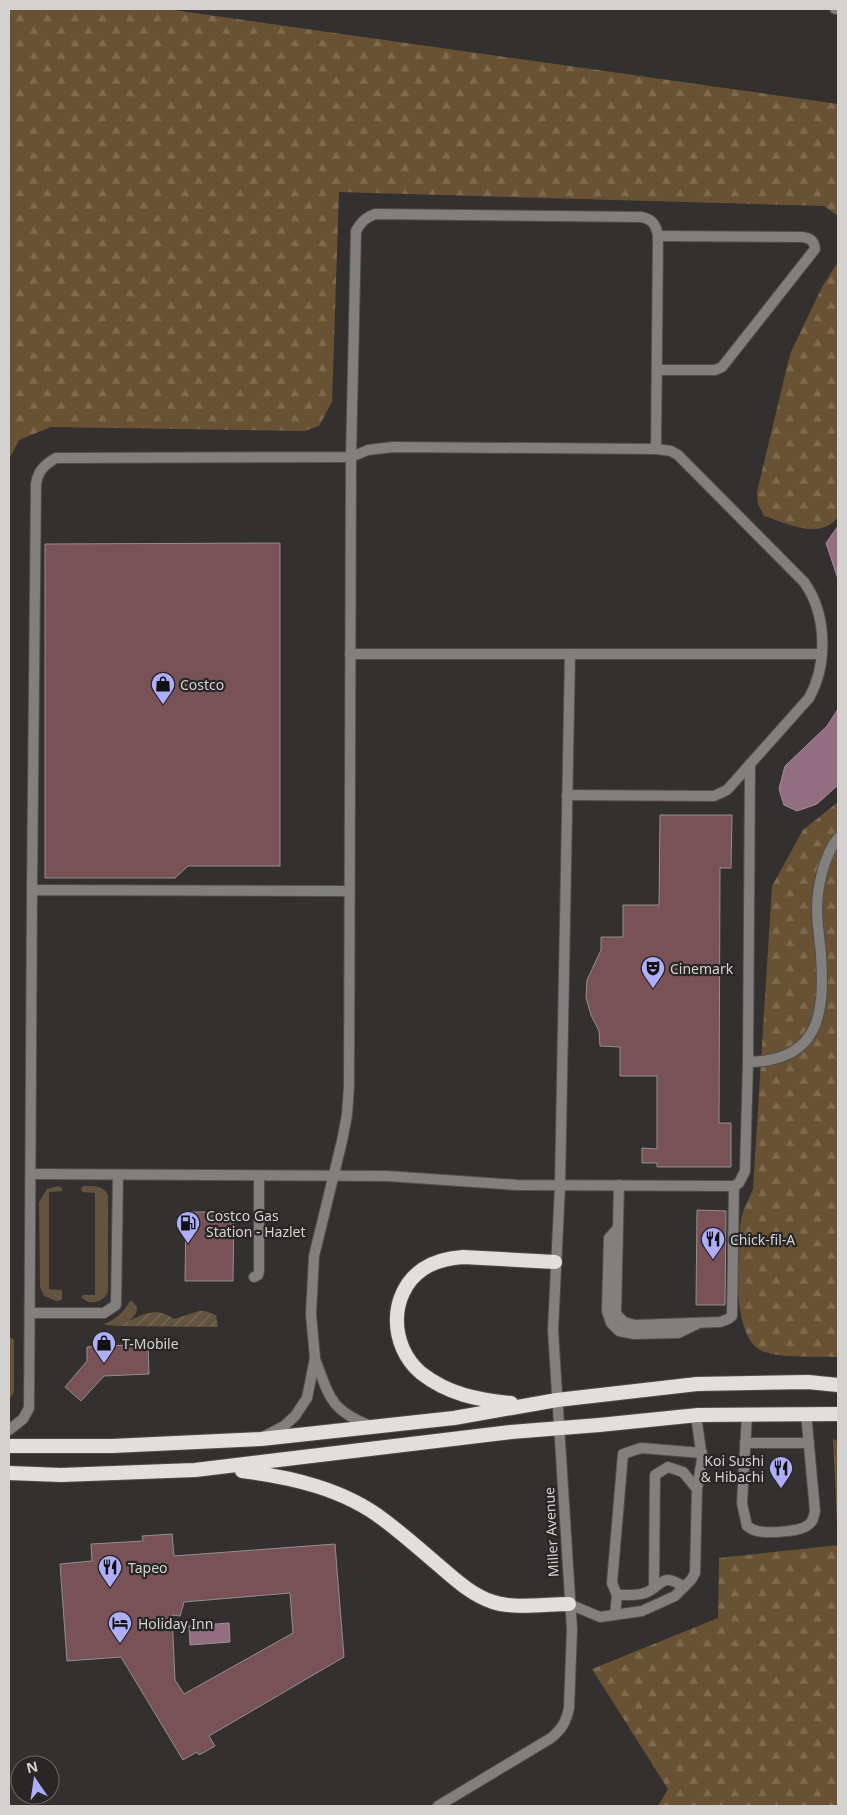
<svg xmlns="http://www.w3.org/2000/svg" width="847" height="1815" viewBox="0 0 847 1815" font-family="'Noto Sans',sans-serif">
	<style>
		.green { fill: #63533f }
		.forest { fill: url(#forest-firs) }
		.garden { fill: url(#garden-furrows) }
		.water { fill: #936e81; stroke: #a68c99 }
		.building { fill: #795258; stroke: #928f8f; fill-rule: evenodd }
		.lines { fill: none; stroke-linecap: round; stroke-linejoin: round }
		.service-casing { stroke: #504d4c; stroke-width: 12 }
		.minor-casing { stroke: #504d4c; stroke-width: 12 }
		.trunk-casing { stroke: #504d4c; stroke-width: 16 }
		.service { stroke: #81807f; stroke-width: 10 }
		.minor { stroke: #81807f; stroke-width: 10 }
		.trunk { stroke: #e1dedc; stroke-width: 14 }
		.labels { text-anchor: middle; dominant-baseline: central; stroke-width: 4.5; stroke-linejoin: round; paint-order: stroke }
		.poi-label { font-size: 14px; fill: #d3d2d1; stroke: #292626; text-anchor: start }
		.street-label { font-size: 14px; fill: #d3d2d1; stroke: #292626 }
	</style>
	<defs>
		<pattern id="forest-firs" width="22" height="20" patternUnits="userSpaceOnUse" patternTransform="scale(1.25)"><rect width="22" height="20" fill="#695234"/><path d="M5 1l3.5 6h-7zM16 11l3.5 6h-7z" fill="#7e6a50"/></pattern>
		<pattern id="garden-furrows" width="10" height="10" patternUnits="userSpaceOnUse" patternTransform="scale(1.25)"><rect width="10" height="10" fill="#63533f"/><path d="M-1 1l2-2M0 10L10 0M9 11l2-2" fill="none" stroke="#786b5a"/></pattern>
	</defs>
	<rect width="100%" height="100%" fill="#33302f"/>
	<!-- green -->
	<g class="green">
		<path d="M58 1186 61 1187 63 1191 49 1192V1289L62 1290V1300L56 1301 44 1296 40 1287 39 1202 47 1189Z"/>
		<path d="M84 1186C94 1186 103 1185 108 1195V1291C105 1303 89 1306 81 1297L83 1295H95V1193L82 1192 81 1188Z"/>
		<path d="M131 1300 137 1307C137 1322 116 1329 104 1324 117 1319 123 1312 131 1300Z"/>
	</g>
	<!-- forest -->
	<g class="forest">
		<path d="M9 9H166L838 104V216L824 206 339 192 332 402 319 426 304 431 51 427 19 440 9 459Z"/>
		<path d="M838 262V517C820 541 786 523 764 516L758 504 757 492 790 354 822 287Z"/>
		<path d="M838 802V1357C816 1356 783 1359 762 1351 731 1338 736 1249 741 1221 742 1211 749 1199 753 1189L772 886 803 830Z"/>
		<path d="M9 1337 14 1340V1392L9 1400Z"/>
		<path d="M833 1439 838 1441V1806H658L668 1789 592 1669 718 1618 719 1558 838 1545Z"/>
	</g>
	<!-- garden -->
	<path class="garden" d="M199 1311H205L216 1315 218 1327 113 1326C137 1322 149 1302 174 1319Z"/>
	<!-- water -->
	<g class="water">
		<path d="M838 526V579L826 543Z"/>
		<path d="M838 709V785L817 804 797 811 784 805 779 789 785 766 827 726Z"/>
		<path d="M229 1623 230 1642 190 1645 189 1626Z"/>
	</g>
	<!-- building -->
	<g class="building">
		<path d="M280 543V866H188L175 878H45V544Z"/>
		<path d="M660 815H732L731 868H720L719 1123H731V1167H657V1163H642V1148L657 1149V1076H620V1047L600 1046 599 1031 591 1015 586 998 587 980 601 950V937H623V905H659Z"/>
		<path d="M697 1210 726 1211 725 1305H696Z"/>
		<path d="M186 1212H234L233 1281H185Z"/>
		<path d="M148 1344 149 1374 104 1376 81 1401 65 1387 87 1361V1347Z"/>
		<path d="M172 1534 174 1556 335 1544 344 1657 209 1736 215 1746 199 1755 197 1752 183 1760 121 1657 67 1661 60 1564 92 1561 91 1544 143 1541 142 1536ZM290 1593 293 1633 184 1694 175 1680 172 1615 180 1616 184 1602Z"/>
	</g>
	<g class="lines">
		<!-- service casing -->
		<g class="service-casing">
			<g id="service">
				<path d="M657 370H715L722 367 815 249C814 240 810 238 802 237L658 236"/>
				<path d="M350 654H821"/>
				<path d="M32 890 36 484C38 471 44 465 56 458L351 457 356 231C361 222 365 218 375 214L641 217C652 219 656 224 658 236L656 449"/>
				<path d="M748 1062C819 1061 825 1015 821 955 820 940 817 925 817 910 817 888 824 855 838 838"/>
				<path d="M31 1174 387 1176 517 1185 734 1186 739 1183 745 1171 748 1062 750 764"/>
				<path d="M619 1185 616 1312 618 1316 624 1322 635 1325 720 1322 728 1319 732 1316 734 1186"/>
				<path d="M560 1186 570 654"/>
				<path d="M618 1228 609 1238 607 1311 611 1323 619 1331 634 1334 678 1333 697 1324"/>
				<path d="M254 1277 258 1275 259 1271V1176"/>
				<path d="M30 1313H104L116 1305 118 1175"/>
				<path d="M315 1359C330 1398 330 1410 371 1426"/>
				<path d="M747 1414 742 1503 747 1526C749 1527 751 1529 754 1530 764 1534 800 1532 808 1525 813 1522 814 1516 815 1511L806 1413"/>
				<path d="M9 1430 23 1419 29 1408 32 890 349 891"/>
				<path d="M265 1436 284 1426 295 1416 307 1398 315 1358 311 1314 314 1256 342 1141 347 1115 349 1086 351 457 368 450 393 447 656 449 671 451 678 455 804 582C827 614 828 664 809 698L727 790 714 796 567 795"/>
				<path d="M745 1443H809"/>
				<path d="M654 1586 655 1475 668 1467 683 1472 697 1489"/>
				<path d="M617 1595C626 1595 637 1596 645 1593 663 1586 661 1571 684 1587"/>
				<path d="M569 1604 600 1617 642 1611 675 1596 691 1580 695 1573 697 1489 702 1459 696 1415"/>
				<path d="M615 1615 617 1595 612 1583 623 1454 641 1448 702 1453"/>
			</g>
		</g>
		<!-- minor casing -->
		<g class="minor-casing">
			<g id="minor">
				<path d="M835 9H838"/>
				<path d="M438 1806 551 1738C562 1729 566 1722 569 1708L572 1629 553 1330 560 1186"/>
			</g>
		</g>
		<!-- trunk casing -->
		<g class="trunk-casing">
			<g id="trunk">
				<path d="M511 1403C477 1400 448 1394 421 1373 389 1346 388 1293 423 1269 435 1261 448 1258 463 1257L555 1262"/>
				<path d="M9 1446H112L261 1439 454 1418 557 1400 697 1384 808 1382 838 1385"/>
				<path d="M242 1471C291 1477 344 1489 384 1520 404 1535 423 1552 443 1569 458 1582 474 1596 493 1602 514 1609 547 1604 569 1604"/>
				<path d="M9 1473 61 1475 195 1470 511 1432 599 1425 698 1415 838 1414"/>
			</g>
		</g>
		<!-- service -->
		<use href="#service" class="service"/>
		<!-- minor -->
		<use href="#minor" class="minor"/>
		<!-- trunk -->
		<use href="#trunk" class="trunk"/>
	</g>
	<!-- icons -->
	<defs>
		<g id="shop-pin" transform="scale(1.25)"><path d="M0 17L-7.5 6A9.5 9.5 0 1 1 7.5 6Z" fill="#aeaefb" stroke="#292626"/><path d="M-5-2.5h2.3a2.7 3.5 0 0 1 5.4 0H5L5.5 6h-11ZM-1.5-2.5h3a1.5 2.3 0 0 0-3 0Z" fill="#111"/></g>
		<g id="theatre-pin" transform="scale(1.25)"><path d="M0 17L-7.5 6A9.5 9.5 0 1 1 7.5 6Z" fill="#aeaefb" stroke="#292626"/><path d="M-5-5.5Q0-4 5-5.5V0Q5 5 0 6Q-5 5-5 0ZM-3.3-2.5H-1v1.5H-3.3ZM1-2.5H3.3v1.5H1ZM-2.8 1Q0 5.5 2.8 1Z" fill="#111"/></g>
		<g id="fuel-pin" transform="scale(1.25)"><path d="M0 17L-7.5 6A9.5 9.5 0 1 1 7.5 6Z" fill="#aeaefb" stroke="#292626"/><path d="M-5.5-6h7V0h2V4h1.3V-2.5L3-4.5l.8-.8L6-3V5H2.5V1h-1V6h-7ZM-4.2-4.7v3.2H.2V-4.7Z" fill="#111"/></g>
		<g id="restaurant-pin" transform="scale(1.25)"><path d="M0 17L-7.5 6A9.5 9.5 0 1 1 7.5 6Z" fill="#aeaefb" stroke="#292626"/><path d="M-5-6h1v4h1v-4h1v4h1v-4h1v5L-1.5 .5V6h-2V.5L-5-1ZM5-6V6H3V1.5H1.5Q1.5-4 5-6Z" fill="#111"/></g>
		<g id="hotel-pin" transform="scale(1.25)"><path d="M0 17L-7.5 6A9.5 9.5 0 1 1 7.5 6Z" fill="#aeaefb" stroke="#292626"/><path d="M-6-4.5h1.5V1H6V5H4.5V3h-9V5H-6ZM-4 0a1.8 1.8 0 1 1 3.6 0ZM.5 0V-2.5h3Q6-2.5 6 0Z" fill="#111"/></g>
	</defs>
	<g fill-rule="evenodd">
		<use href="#shop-pin" x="163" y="684"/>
		<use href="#theatre-pin" x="653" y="968"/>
		<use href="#fuel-pin" x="188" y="1223"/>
		<use href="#restaurant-pin" x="713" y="1239"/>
		<use href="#shop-pin" x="104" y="1343"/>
		<use href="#restaurant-pin" x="781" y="1468"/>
		<use href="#restaurant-pin" x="110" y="1567"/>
		<use href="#hotel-pin" x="120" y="1623"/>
	</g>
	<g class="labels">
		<!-- poi labels -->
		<g class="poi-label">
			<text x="180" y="684">Costco</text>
			<text x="670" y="968">Cinemark</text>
			<text x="206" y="1215">Costco Gas<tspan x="206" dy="16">Station - Hazlet</tspan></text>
			<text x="730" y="1239">Chick-fil-A</text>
			<text x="122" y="1343">T-Mobile</text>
			<text x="764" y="1460" text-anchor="end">Koi Sushi<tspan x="764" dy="16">&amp; Hibachi</tspan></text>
			<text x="128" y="1567">Tapeo</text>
			<text x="138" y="1623">Holiday Inn</text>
		</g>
		<!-- street labels -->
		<g class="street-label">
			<text transform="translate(551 1532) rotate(-93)">Miller Avenue</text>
		</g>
	</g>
	<!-- border -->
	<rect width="847" height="1815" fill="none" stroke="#d3d2d1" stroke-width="20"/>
	<!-- north arrow -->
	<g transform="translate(35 1780) rotate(347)"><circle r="24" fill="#292626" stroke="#6d6b6a"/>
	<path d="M0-4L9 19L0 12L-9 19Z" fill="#aeaefb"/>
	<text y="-8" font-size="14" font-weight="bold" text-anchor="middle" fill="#d3d2d1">N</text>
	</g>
</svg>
